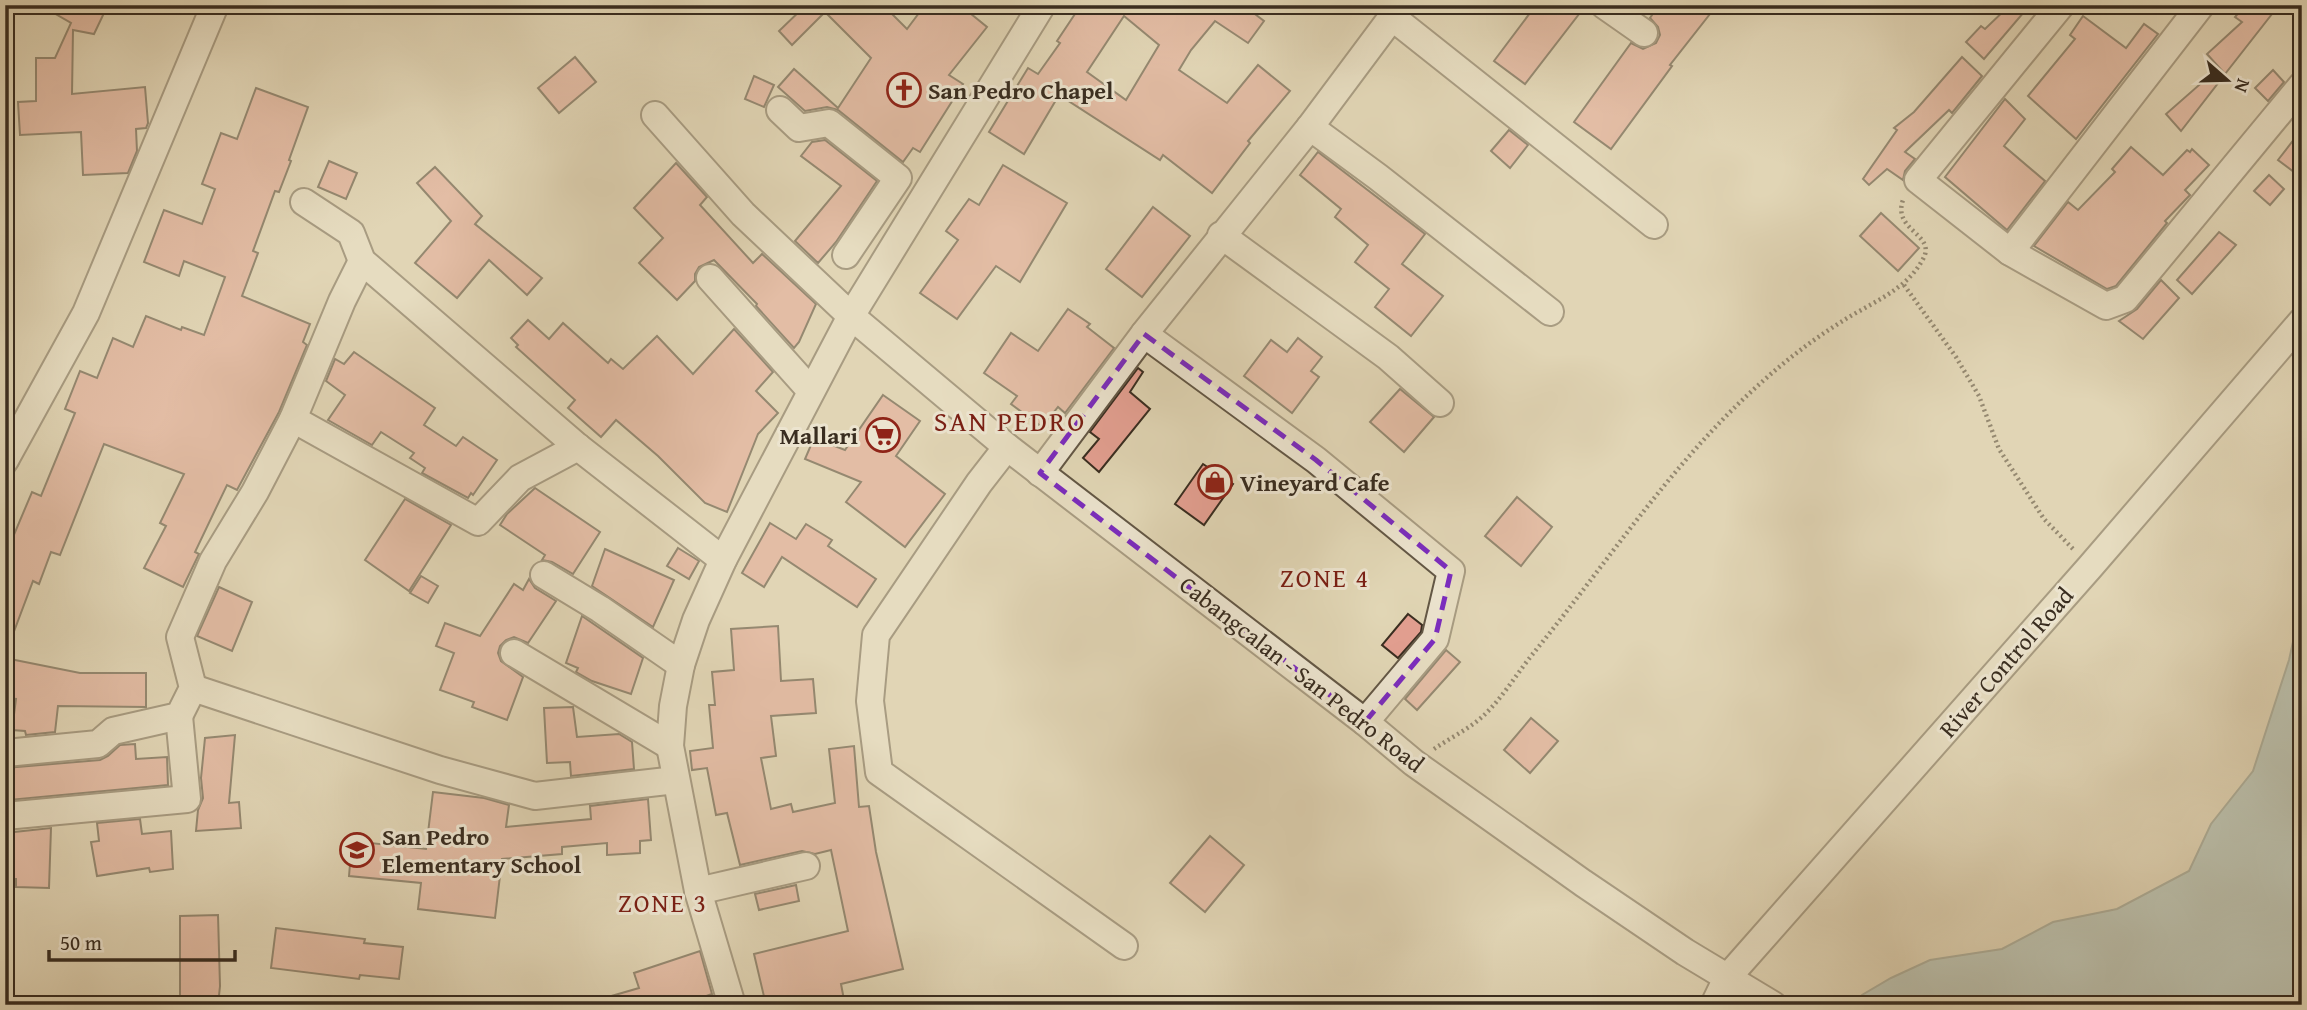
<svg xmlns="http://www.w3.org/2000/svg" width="2307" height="1010" viewBox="0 0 2307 1010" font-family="'Gentium Book Plus',serif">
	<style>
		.water { fill: #97b7b6; stroke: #71807a; stroke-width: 2 }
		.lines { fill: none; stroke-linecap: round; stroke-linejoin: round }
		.stream { stroke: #71807a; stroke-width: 8 }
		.building { fill: #e4a092; stroke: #392d20; stroke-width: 2; fill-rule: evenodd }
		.minor-casing { stroke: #635745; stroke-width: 30 }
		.path { stroke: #392d20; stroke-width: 4.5; stroke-dasharray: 2 3.5; stroke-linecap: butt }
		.minor { stroke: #ece4cf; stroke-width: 26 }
		.marked { fill: none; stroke: #7b2cbf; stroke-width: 5; stroke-dasharray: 14 9; stroke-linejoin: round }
		.labels { text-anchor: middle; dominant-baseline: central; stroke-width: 6; stroke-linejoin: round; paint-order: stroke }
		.poi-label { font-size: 24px; font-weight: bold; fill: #392d20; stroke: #ece4cf; text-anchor: start }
		.street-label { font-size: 24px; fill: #392d20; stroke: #ece4cf }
		.neighbourhood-label { font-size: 26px; letter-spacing: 2px; fill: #7a1f14; stroke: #ece4cf }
		.quarter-label { font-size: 28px; letter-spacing: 2px; fill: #7a1f14; stroke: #ece4cf }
	</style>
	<rect width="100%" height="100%" fill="#e1d6b5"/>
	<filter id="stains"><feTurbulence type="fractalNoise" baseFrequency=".00286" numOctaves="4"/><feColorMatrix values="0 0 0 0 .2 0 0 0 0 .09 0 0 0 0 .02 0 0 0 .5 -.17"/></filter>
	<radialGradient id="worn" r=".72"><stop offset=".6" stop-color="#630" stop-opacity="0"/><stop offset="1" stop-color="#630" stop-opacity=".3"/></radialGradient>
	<!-- water -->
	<path class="water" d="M2302 601V1005H1854L1862 995 1891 978 1930 960 2002 949 2053 922 2117 909 2189 871 2211 824 2253 771 2289 660Z"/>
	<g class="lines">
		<!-- stream -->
		<path class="stream" d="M5 481 16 463"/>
	</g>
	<!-- building -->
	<g class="building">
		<path d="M40 5H92L105 11 94 34 73 30 72 94 145 87 148 123 146 128 136 129 137 151 128 173 83 175 81 132 20 135 18 102 36 101V58H55L71 23Z"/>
		<path d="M806 5H883L907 29 925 5H960L987 27 949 75 963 84 920 152 913 148 903 162 838 110 827 107 805 111 778 87 794 69 838 108 871 58 825 12 792 45 779 31Z"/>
		<path d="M1081 5H1243L1264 21 1248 43 1215 21 1191 50 1179 70 1227 103 1258 65 1290 91 1248 141 1250 143 1212 193 1163 155 1160 160 1059 95 1024 154 989 132 1028 68 1038 74 1060 43 1057 41ZM1124 16 1159 45 1126 100 1087 72Z"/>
		<path d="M1536 5H1586L1525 84 1494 61Z"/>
		<path d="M1659 5H1717L1670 65 1672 66 1611 149 1574 122 1631 43 1643 49 1656 43 1660 35 1658 27 1650 18Z"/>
		<path d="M2010 5H2030L1984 59 1966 42 1981 26 1985 29Z"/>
		<path d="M2245 5H2279L2225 74 2207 54 2242 22 2235 17Z"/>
		<path d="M2083 16 2126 48 2144 24 2158 34 2076 139 2028 96 2075 39 2070 35Z"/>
		<path d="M575 57 596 82 559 113 538 88Z"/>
		<path d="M1962 57 1982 76 1952 113 1949 110 1905 152 1915 159 1905 171 1903 180 1887 169 1869 185 1863 179 1897 130 1894 128 1914 112Z"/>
		<path d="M2273 70 2284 82 2268 101 2255 88Z"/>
		<path d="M2215 71 2222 78 2181 131 2166 114Z"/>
		<path d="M754 76 774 85 764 107 745 99Z"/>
		<path d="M256 88 308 107 289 160 291 161 279 192 275 191 253 251 258 253 242 296 310 324 303 342 307 345 279 412 237 490 227 485 195 552 199 554 183 587 144 568 166 526 160 523 184 474 104 444 60 555 51 552 39 584 33 581 7 650H5V556L32 492 41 496 75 413 65 409 80 371 97 378 113 338 133 347 146 316 181 330 182 327 204 335 225 277 184 261 179 276 144 262 164 210 202 224 215 189 202 184 221 133 237 139Z"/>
		<path d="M2005 99 2025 119 2004 146 2045 181 2007 230 1945 177Z"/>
		<path d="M2302 129V161L2294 172 2278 160Z"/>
		<path d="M1509 130 1528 145 1510 168 1491 151Z"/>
		<path d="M825 140 877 181 836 242 818 263 795 241 841 186 801 156 812 142Z"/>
		<path d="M2131 147 2163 175 2187 150 2190 152 2192 149 2209 165 2185 190 2190 195 2165 221 2167 223 2116 286 2107 289 2034 246 2068 202 2078 210 2115 172 2112 169Z"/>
		<path d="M1318 152 1425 234 1402 264 1443 296 1411 336 1375 307 1389 289 1355 262 1368 245 1335 217 1341 209 1300 175Z"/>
		<path d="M329 161 357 173 346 199 318 187Z"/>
		<path d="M676 163 707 197 700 205 753 263 762 254 816 304 799 342 794 348 756 306 757 304 714 260 699 267 695 274V281L677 300 639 263 663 238 634 208Z"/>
		<path d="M1003 165 1067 203 1020 282 996 266 957 319 920 293 958 240 946 231 969 199 979 205Z"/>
		<path d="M435 167 482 216 475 224 542 278 527 295 489 260 457 298 415 263 451 221 417 183Z"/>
		<path d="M2269 175 2284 189 2270 205 2254 191Z"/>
		<path d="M1153 207 1190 236 1142 297 1106 269Z"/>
		<path d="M1881 213 1919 248 1898 271 1860 236Z"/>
		<path d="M2219 232 2236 245 2192 294 2177 280Z"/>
		<path d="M2161 280 2179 298 2143 339 2119 321 2137 309Z"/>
		<path d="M1068 309 1090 324 1087 327 1114 348 1065 413 1058 407 1042 427 1011 404 1017 396 984 373 1011 333 1038 351Z"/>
		<path d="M528 320 549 339 563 323 608 363 611 359 623 369 657 336 693 374 734 329 773 372 756 391 778 413 758 434 727 512 705 503 658 456 616 420 601 437 568 408 575 400 516 347 518 345 511 338Z"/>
		<path d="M1298 338 1322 357 1311 371 1319 377 1292 413 1244 376 1271 340 1287 352Z"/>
		<path d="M354 352 435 408 424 425 456 446 463 437 497 460 473 495 471 493 468 498 422 473 425 468 410 458 414 453 381 432 372 445 328 420 345 395 326 381 335 359 344 364Z"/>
		<path d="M1138 368 1143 372 1130 392 1150 409 1099 472 1083 458 1099 439 1090 432Z"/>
		<path d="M1400 389 1434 417 1404 452 1370 422Z"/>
		<path d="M883 395 920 421 896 456 945 494 905 547 846 502 861 482 805 459 814 438 845 450Z"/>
		<path d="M1203 464 1233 484 1204 525 1175 504Z"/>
		<path d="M535 488 600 532 573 574 552 562 542 560 545 555 500 525 507 514Z"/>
		<path d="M1517 497 1552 527 1521 566 1485 536Z"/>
		<path d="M405 499 451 525 409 591 365 560Z"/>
		<path d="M770 523 796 539 806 524 832 540 828 546 876 579 857 607 782 557 764 587 742 573Z"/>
		<path d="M678 548 699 561 689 579 667 566Z"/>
		<path d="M605 549 674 580 653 627 592 586Z"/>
		<path d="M421 576 438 586 428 603 410 593Z"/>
		<path d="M529 579 535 588 556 601 528 643 514 637 506 640 500 646 498 653 501 661 523 677 507 720 472 707 474 702 440 690 454 653 436 646 445 623 480 636 514 584 523 590Z"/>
		<path d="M219 587 252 602 232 651 197 636Z"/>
		<path d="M1408 614 1422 625 1421 632 1398 658 1382 645Z"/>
		<path d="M582 616 643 658 631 694 592 681 576 672 578 668 566 663Z"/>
		<path d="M778 626 781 681 813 679 816 713 771 716 776 756 761 758 771 809 791 804 793 812 835 803 829 749 854 746 859 807 869 806 876 852 903 969 841 984 845 1005H766L754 954 848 931 831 850 815 854 802 851 740 865 727 813 716 815 707 768 692 770 690 751 713 748 709 705H715L712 672 734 670 731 629Z"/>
		<path d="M1446 650 1460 662 1417 710 1405 699Z"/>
		<path d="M5 658 80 673H146V707L58 706 55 732 26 735 25 731 12 730 16 699 5 698Z"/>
		<path d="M573 707 577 737 619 734 632 742 634 769 571 776 570 762 547 763 544 708Z"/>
		<path d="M1531 718 1558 741 1530 773 1504 750Z"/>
		<path d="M235 735 229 803 239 802 241 828 196 831 198 810 203 798 201 778 205 738Z"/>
		<path d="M135 744 136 759 167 757 168 785 9 800 5 768 100 760 108 756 120 745Z"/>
		<path d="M433 792 484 798 509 805 506 827 591 819 590 806 648 799 651 840 640 841V853L607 855V843L562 847V854L502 859 495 918 418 909 421 883 349 876 352 841 426 849Z"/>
		<path d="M140 819 142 834 171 831 173 869 150 872 149 868 97 876 91 842 99 841 97 823Z"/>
		<path d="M51 828 49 888 16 887V879H5V833Z"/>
		<path d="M1210 836 1244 865 1205 912 1170 883Z"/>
		<path d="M796 885 799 901 759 910 755 894Z"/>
		<path d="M218 915 220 986 218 1005H180V916Z"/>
		<path d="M276 928 365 939 364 943 403 947 399 979 360 975 359 979 271 968Z"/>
		<path d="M700 951 712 994 681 1005H602L601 999 639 988 634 973Z"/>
	</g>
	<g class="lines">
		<!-- minor casing -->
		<g class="minor-casing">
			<g id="minor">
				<path d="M1604 5 1644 33"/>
				<path d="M2061 5 1918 180 2010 252 2106 306 2125 299 2302 85"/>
				<path d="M1392 17 1654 225"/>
				<path d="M780 110 799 128 829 123 898 178 846 255"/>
				<path d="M655 115 743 214 851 316 1007 447 1365 722 1414 763 1583 883 1685 952 1773 1005"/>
				<path d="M1310 127 1378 177 1550 312"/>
				<path d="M304 202 351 233 362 261 578 447 723 560"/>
				<path d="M1221 235 1388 357 1440 403"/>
				<path d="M2010 252 2201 5"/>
				<path d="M710 278 811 391"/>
				<path d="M1144 334 1316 460 1451 571 1435 639 1365 722"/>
				<path d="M293 419 478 522 520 478 578 447"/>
				<path d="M1007 447 979 483 876 635 870 701 879 772 1124 946"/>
				<path d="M5 460 86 313 215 5"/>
				<path d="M1040 473 1144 334 1310 127 1401 5"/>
				<path d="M544 575 600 609 681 665"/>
				<path d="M514 653 670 746"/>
				<path d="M193 688 440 770 535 796 676 780"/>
				<path d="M6 753 98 744 113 731 179 716 193 688 180 637 213 561 255 492 293 419 342 301 362 261"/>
				<path d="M5 816 187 799 179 716"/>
				<path d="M698 891 806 866"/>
				<path d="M732 1005 698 891 670 746 673 706 681 665 696 620 723 560 851 316 1042 5"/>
				<path d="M1714 1005 1727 978 2090 567 2302 321"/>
			</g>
		</g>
		<!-- path -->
		<g class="path">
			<path d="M1904 285 1956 357 1979 396 1999 449 2044 519 2074 550"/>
			<path d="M1434 749C1450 738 1469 729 1483 716 1502 699 1519 670 1536 650 1606 564 1671 465 1753 390 1780 365 1809 342 1841 322 1870 303 1906 291 1923 259 1937 234 1892 231 1903 200"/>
		</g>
		<!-- minor -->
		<use href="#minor" class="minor"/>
	</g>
	<!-- marked area -->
	<path d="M0 0H2307V1010H0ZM1144 334 1316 460 1451 571 1435 639 1365 722 1040 473Z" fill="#e1d6b5" fill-opacity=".55" fill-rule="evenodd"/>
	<path class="marked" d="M1144 334 1316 460 1451 571 1435 639 1365 722 1040 473Z"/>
	<!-- icons -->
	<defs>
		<g id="church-ring" transform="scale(1.75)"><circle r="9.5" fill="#ece4cf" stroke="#8f2418" stroke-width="1.5"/><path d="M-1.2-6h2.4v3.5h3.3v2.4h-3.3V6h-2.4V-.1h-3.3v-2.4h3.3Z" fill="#8f2418"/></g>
		<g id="supermarket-ring" transform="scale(1.75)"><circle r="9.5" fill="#ece4cf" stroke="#8f2418" stroke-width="1.5"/><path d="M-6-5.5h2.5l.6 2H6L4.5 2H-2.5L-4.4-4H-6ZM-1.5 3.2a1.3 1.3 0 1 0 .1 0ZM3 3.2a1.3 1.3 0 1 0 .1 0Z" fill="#8f2418"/></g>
		<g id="shop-ring" transform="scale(1.75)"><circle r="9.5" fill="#ece4cf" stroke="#8f2418" stroke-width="1.5"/><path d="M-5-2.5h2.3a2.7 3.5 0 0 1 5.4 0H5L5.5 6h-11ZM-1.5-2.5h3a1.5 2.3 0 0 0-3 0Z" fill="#8f2418"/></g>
		<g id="school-ring" transform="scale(1.75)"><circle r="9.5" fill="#ece4cf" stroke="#8f2418" stroke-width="1.5"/><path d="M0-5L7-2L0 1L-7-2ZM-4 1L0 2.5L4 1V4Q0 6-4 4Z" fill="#8f2418"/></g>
	</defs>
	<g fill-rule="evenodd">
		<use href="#church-ring" x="904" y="90"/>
		<use href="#supermarket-ring" x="883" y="435"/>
		<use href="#shop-ring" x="1215" y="482"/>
		<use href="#school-ring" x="357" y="850"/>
	</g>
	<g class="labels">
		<!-- poi labels -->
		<g class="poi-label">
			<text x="928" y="90">San Pedro Chapel</text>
			<text x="858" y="435" text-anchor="end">Mallari</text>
			<text x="1240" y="482">Vineyard Cafe</text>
			<text x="382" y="836">San Pedro<tspan x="382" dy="28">Elementary School</tspan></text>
		</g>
		<!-- street labels -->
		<g class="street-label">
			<text transform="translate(2006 662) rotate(-49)">River Control Road</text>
			<text transform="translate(1302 674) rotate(38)">Cabangcalan - San Pedro Road</text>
		</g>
		<!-- neighbourhood labels -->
		<g class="neighbourhood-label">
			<text x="1325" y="577">ZONE 4</text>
			<text x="663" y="902">ZONE 3</text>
		</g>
		<!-- quarter labels -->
		<g class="quarter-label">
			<text x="1010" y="420">SAN PEDRO</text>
		</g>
	</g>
	<!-- margin -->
	<rect width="2307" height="1010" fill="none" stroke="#e1d6b5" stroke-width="28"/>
	<rect x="7" y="7" width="2293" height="996" fill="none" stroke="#392d20" stroke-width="3.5"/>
	<rect x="14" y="14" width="2279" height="982" fill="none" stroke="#392d20" stroke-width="2"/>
	<!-- north arrow -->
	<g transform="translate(2227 80) rotate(110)" stroke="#ece4cf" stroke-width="5" paint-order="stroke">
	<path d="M0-5L12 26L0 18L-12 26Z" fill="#392d20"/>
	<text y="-10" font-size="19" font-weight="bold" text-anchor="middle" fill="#392d20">N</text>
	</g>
	<!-- scale -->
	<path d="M49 950v10h186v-10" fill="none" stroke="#392d20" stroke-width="3.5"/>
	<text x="60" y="950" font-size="21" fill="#392d20" stroke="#ece4cf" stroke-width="5" paint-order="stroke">50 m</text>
	<rect width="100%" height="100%" filter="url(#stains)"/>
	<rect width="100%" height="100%" fill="url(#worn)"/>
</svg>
